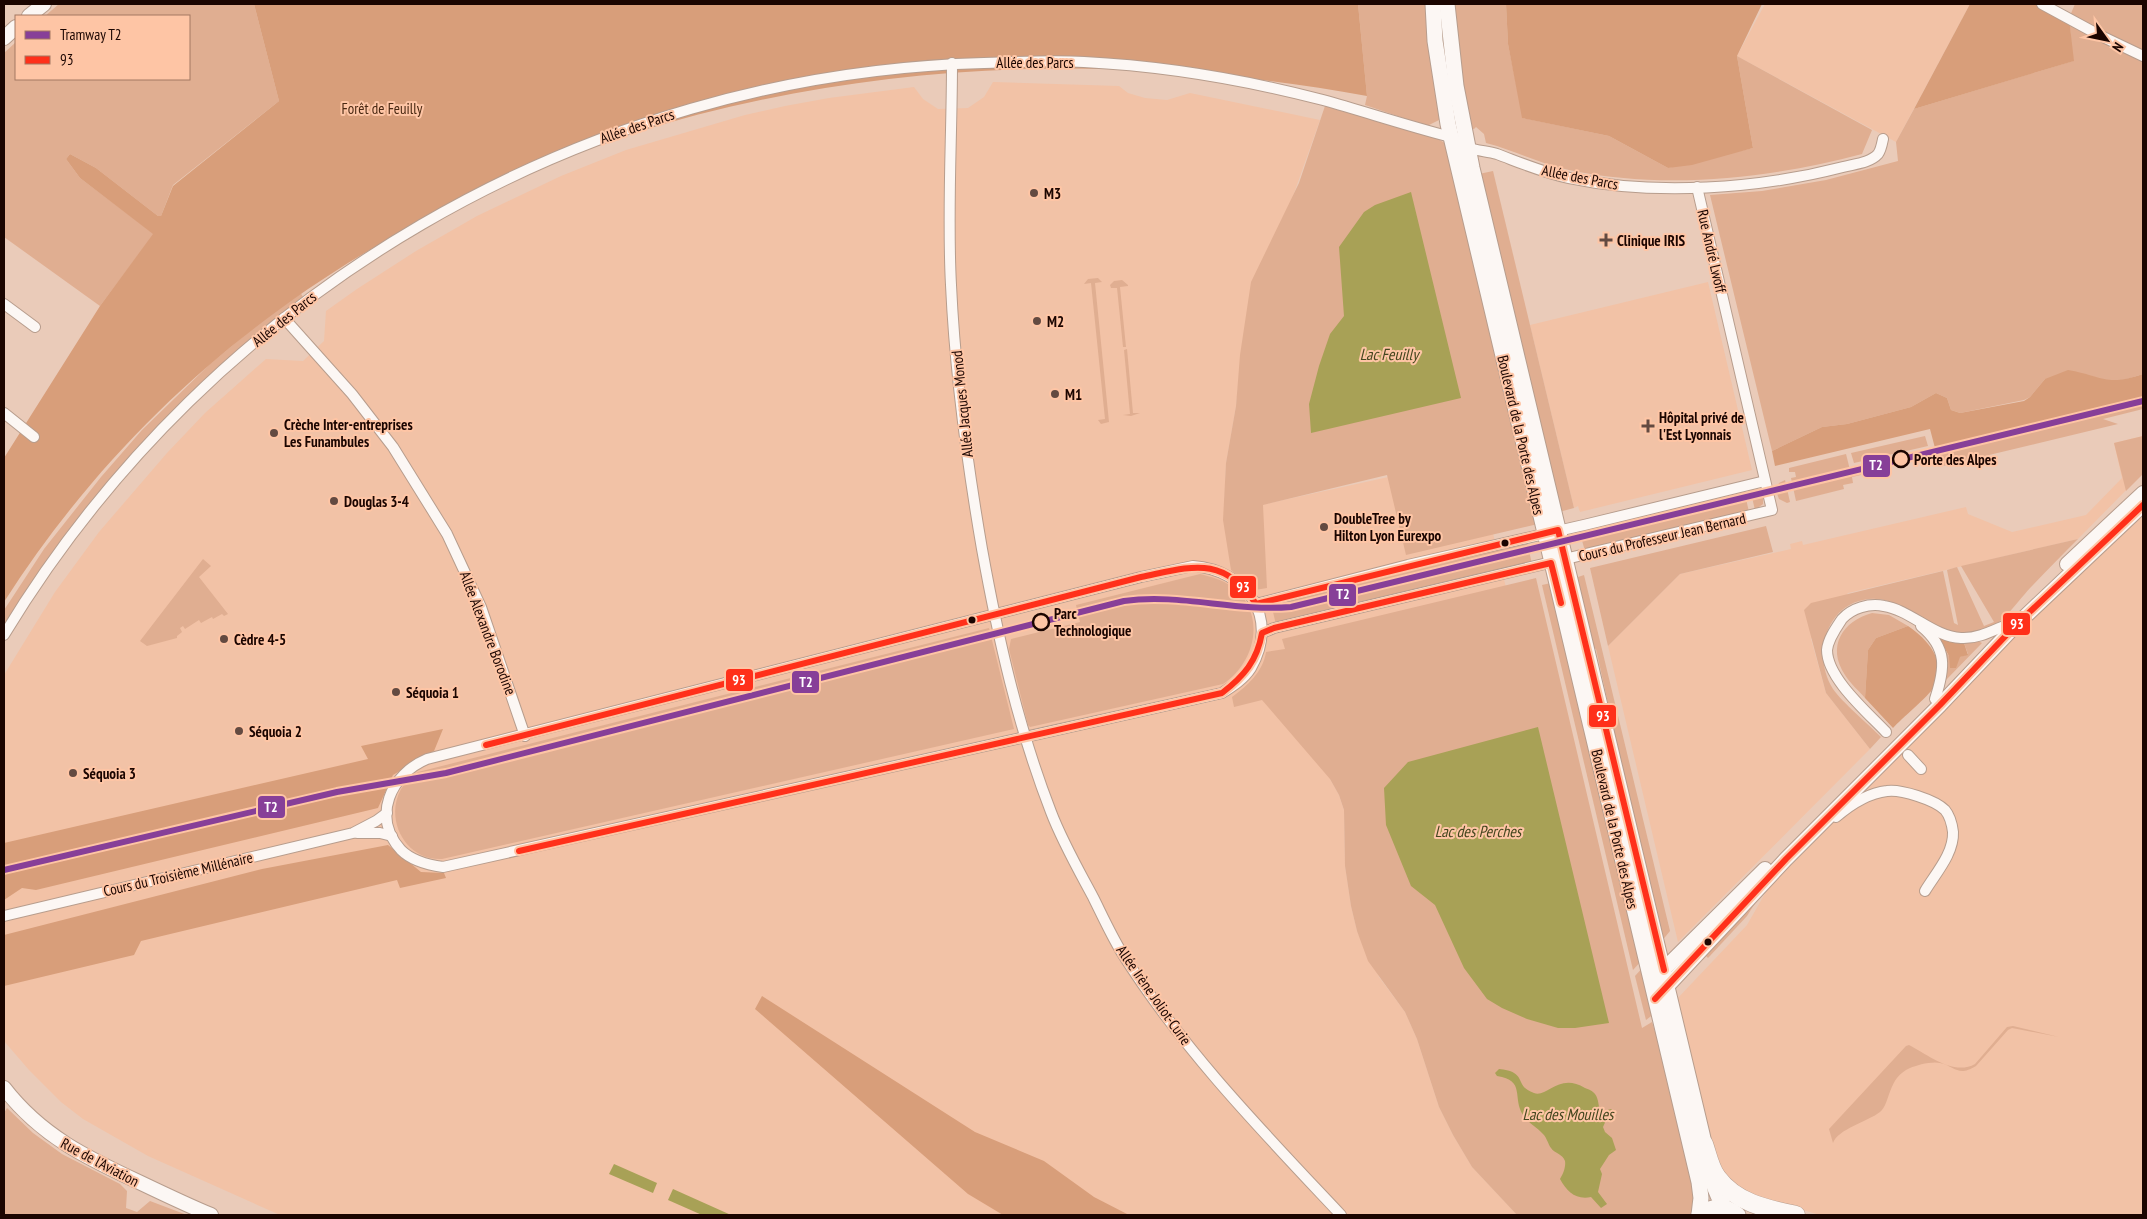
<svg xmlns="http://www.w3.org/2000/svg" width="2147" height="1219" viewBox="0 0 2147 1219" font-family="'PT Sans Narrow',sans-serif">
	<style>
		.built { fill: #f2c2a6 }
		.green { fill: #e0ae91 }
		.forest { fill: #d89e7a }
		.water { fill: #a8a156 }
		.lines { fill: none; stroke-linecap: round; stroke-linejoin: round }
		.street-casing { stroke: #b79d8d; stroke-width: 12 }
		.secondary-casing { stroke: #b79d8d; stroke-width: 16 }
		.primary-casing { stroke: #b79d8d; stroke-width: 17 }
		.highway-casing { stroke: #b79d8d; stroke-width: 19 }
		.street { stroke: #fcf7f4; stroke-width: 10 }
		.secondary { stroke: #fcf7f4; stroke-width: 14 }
		.primary { stroke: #fcf7f4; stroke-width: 15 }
		.highway { stroke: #fcf7f4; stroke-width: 18 }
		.bus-1-casing { stroke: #fec5a5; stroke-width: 10 }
		.bus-1 { stroke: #ff301a; stroke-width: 6 }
		.tram-1-casing { stroke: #fec5a5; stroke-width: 10 }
		.tram-1 { stroke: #873f98; stroke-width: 6 }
		.poi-dot { fill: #634a41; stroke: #fec5a5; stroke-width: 2 }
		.stop-dot { fill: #fec5a5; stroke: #1b0500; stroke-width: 2.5 }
		.bus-dot { fill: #1b0500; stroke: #fec5a5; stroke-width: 2 }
		.labels { text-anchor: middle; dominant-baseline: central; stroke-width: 4; stroke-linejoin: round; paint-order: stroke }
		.street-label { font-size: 15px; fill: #1b0500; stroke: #fec5a5 }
		.park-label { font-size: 15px; fill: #492812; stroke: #fec5a5 }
		.poi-label { font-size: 15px; font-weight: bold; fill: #1b0500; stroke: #fec5a5; text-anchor: start }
		.stop-label { font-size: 15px; font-weight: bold; fill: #1b0500; stroke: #fec5a5; text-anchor: start }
		.water-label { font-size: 16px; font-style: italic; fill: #44461e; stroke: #fec5a5 }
		.line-badge { stroke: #fec5a5; stroke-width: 2 }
		.badge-label { font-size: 14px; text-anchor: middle; font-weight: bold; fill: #fff }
	</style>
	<rect width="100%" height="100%" fill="#eacbb9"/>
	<!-- built -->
	<g class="built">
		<path d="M1765 4H1970L1896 142 1737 56Z"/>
		<path d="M993 82 1119 86 1128 93 1145 98 1167 100 1190 93 1320 120 1243 337 1236 406 1226 463 1224 513 1475 458 1524 663 1330 779 1339 795 1344 810 1345 866 1351 906 1357 931 1379 977 1405 1012 1417 1039 1439 1107 1453 1135 1472 1167 1517 1215H280L148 1156 83 1119 61 1102 29 1070 4 1041V675L55 592 99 532 167 453 205 413 266 359 303 361 324 341 326 311 357 289 416 251 477 216 561 176 626 150 745 115 785 106 829 98 914 87 923 99 938 109 968 108 984 97Z"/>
		<path d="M1708 282 1752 470 1580 512 1578 506 1574 508 1530 325Z"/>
		<path d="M2143 436V473L2078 539 1848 593 1811 639 1826 693 1870 749 1678 942 1608 646 1680 574 1791 549 1790 544 1802 541 1803 545 1966 507 1968 514 2012 532 2086 515 2122 478 2114 443Z"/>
		<path d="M2143 516V1215H1820L1739 1191 1717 1167 1676 1000 1747 925 1767 890 2025 625Z"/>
	</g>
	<!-- green -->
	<g class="green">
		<path d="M59 4H254L279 101 173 185 161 216H158L96 168 70 154 66 159 80 178 154 234 100 306 4 237V53L16 42V79H189V16H45Z"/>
		<path d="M1358 4H1428L1440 111 1439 120 1427 126 1365 105 1367 96Z"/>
		<path d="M1437 4H1506L1508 44 1523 118 1609 136 1668 168 1753 148 1737 56 1872 130 1862 154C1768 179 1665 190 1569 170 1540 164 1514 150 1486 143L1484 134 1476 127 1474 129 1453 123Z"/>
		<path d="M2075 4H2143V374L2127 379 2109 382 2097 378 2045 379 2030 397 2024 400 1960 413 1951 410 1947 398 1936 393 1911 407 1847 424 1822 427 1772 451 1710 195 1762 191 1826 180 1898 161 1896 142 1914 109 2073 61 2069 18Z"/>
		<path d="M1325 106 1436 138 1445 143 1538 524 1406 555 1387 475 1263 505 1267 588 1255 590 1231 570 1223 520 1226 463 1236 406 1240 355 1251 282 1299 183Z"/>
		<path d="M1493 171 1574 508 1559 512 1479 174Z"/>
		<path d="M1098 278 1102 282 1095 283 1109 422 1101 424 1098 420 1105 419 1091 283 1084 284 1088 279Z"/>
		<path d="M1122 280 1128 285V286L1120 287 1126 347H1123L1117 288H1111L1110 285 1114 281Z"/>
		<path d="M299 290 303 297C250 339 198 384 151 433 95 492 48 558 4 625V610L12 598 44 549 101 477 142 430 209 365Z"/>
		<path d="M1127 349 1133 413H1140L1131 416 1123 415 1130 414 1124 350Z"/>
		<path d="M2143 400V409L2103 419 2118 424 1939 467 1935 448Z"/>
		<path d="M1925 436 1928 446 1854 463 1851 453Z"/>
		<path d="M2143 436V474L2126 491 2114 443Z"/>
		<path d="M1846 454 1850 470 1859 468 1861 475 1852 477 1853 483 1843 485 1844 489 1796 501 1791 478 1796 477 1795 472H1789V468Z"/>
		<path d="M1785 480 1790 502 1787 503 1779 499 1776 491 1779 483Z"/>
		<path d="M1750 489H1758L1763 496V504L1755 510Z"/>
		<path d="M1744 490 1749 512 1585 551 1579 530Z"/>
		<path d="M1766 526 1773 552 1680 574 1608 646 1590 568Z"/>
		<path d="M2078 539C2063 554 2048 569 2033 585 2017 601 2004 625 1980 632 1938 645 1906 590 1863 600 1824 608 1813 658 1833 689 1842 702 1868 724 1881 737L1870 749 1826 693 1804 610 1811 603 1943 571 1954 623 1958 625 1947 570 1957 567 1984 626 1994 622 1961 566Z"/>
		<path d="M1527 542 1532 564 1276 625 1271 603Z"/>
		<path d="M203 559 211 566 199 577 228 614 224 616 222 614 213 619 212 617 201 623 199 620 185 629 183 626 180 628 182 632 177 636V638L147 646 140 641Z"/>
		<path d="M1200 574C1211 577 1222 579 1232 587 1267 613 1256 662 1223 684L1030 727 1028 725 1009 649 1011 639 1080 622 1076 605Z"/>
		<path d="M1584 575 1670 931 1661 942 1596 649 1591 647 1575 578Z"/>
		<path d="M1536 578 1642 1028 1652 1022 1668 1073 1695 1185V1208L1691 1215H1517L1472 1167 1453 1135 1439 1107 1417 1039 1405 1012 1368 961 1357 931 1351 906 1345 866 1344 810 1339 795 1330 779 1262 700 1234 707 1232 697C1247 686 1263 672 1266 652L1285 649 1282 639Z"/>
		<path d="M1551 583 1642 960 1633 970 1542 585Z"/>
		<path d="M1872 613 1889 615 1908 626 1876 638 1868 650 1865 698C1859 691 1850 683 1845 675 1826 646 1843 621 1872 613Z"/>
		<path d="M989 628 1014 729 442 859C395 861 377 796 418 772Z"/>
		<path d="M1978 641 1982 643 1946 680 1944 649 1949 656 1960 657 1968 654 1964 643Z"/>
		<path d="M1757 900 1747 916 1708 958 1704 954Z"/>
		<path d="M1644 966 1655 1013 1646 1020 1635 976Z"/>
		<path d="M2013 1026 2059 1037 2012 1028 2008 1030 1976 1066C1958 1077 1956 1067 1940 1063 1932 1061 1917 1065 1910 1068 1887 1078 1891 1103 1880 1112 1867 1122 1838 1129 1833 1143L1829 1129 1906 1046 1909 1045C1928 1055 1954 1076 1975 1064L2007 1027Z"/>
		<path d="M7 1108 33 1133 62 1154 120 1184 127 1191 126 1208 137 1212 150 1201 187 1215H4V1113Z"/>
	</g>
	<!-- forest -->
	<g class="forest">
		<path d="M254 4H1358L1367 96C853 0 292 151 4 602V458L100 306 153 234 80 178 66 159 70 154 96 168 158 216H161L173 186 279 101Z"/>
		<path d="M1506 4H1762L1737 56 1753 148 1692 165 1668 168 1609 136 1522 118 1508 44Z"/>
		<path d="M1970 4H2042L2069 18 2074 61 1914 109Z"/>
		<path d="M2068 370C2103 376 2106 387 2143 374V400L1935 448 1930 429 1775 466 1772 451 1822 427 1847 424 1911 407 1936 393 1947 398 1951 410 1960 413 2024 401 2030 397 2045 379Z"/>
		<path d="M1908 626C1927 639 1948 661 1934 687 1929 696 1901 719 1893 728L1865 698 1868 650 1876 638Z"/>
		<path d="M1940 636 1964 643 1968 655 1960 657 1956 668H1950L1949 656 1939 638Z"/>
		<path d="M443 729 434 751 393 775 378 808 36 890 22 888 4 900V843L368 759 361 746Z"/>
		<path d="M388 845 421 872 444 873 446 878 400 888 397 880 141 941 134 955 4 986V935L262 869Z"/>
		<path d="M762 996 975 1132 1044 1161 1094 1197 1129 1215H1003L968 1194 755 1009Z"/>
	</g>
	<!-- water -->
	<g class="water">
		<path d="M1411 192 1461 398 1311 433 1309 404 1319 366 1330 334 1344 316 1339 247 1364 212 1375 205Z"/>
		<path d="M1538 727 1609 1023 1575 1028H1558L1527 1019 1502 1008 1487 999 1464 968 1435 905 1411 886 1386 825 1384 788 1408 762Z"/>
		<path d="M1499 1069C1529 1072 1513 1086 1534 1093 1547 1098 1559 1072 1585 1088 1588 1089 1593 1091 1595 1094 1599 1099 1598 1107 1601 1112L1611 1109 1614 1112 1608 1116 1603 1127 1605 1132 1612 1138 1616 1150 1609 1155 1600 1169 1602 1174 1598 1192 1607 1204 1601 1208 1591 1197C1576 1200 1567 1192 1560 1179 1563 1174 1566 1167 1565 1161 1563 1154 1554 1153 1551 1148 1548 1144 1547 1138 1543 1134 1537 1127 1528 1123 1523 1115 1512 1098 1526 1080 1497 1076L1495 1073Z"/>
		<path d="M614 1164 657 1183 653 1193 609 1174Z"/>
		<path d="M673 1189 731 1215H702L668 1200Z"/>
	</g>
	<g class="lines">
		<!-- street casing -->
		<g class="street-casing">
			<g id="street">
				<path d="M2042 4 2099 35 2143 56"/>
				<path d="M952 63C952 137 947 211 951 285 955 373 967 462 982 549 998 638 1018 727 1051 812 1062 841 1078 869 1093 897 1102 915 1111 935 1122 953 1183 1050 1263 1132 1341 1215"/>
				<path d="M4 304 35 327"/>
				<path d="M284 318 352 394 393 447 447 534 481 607 525 736"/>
				<path d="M4 413 34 437"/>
				<path d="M1193 566C1247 570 1280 618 1251 668 1244 679 1233 686 1222 693L443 867C428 865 412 861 401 850 371 817 391 774 427 759L1141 577Z"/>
				<path d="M1256 604 1408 565 1584 525 1765 481"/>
				<path d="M1921 626C1948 648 1945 669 1935 699"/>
				<path d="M1262 633 1274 628 1772 510 1697 187"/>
				<path d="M4 635C211 292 584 74 984 63 1018 62 1051 60 1084 62 1164 66 1246 80 1323 100 1366 112 1408 126 1451 137 1456 140 1462 145 1467 147 1476 151 1487 151 1497 154 1521 163 1544 173 1569 178 1655 196 1758 189 1843 167 1854 164 1870 163 1878 154 1881 150 1882 144 1883 139"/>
				<path d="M1886 732C1867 712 1827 678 1827 650 1828 639 1836 628 1842 619 1852 608 1869 603 1884 606 1910 610 1934 637 1961 638 1976 639 1990 632 2004 626"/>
				<path d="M1908 755 1921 769"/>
				<path d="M1836 817C1850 805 1869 793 1887 791 1901 789 1935 800 1945 810 1950 816 1952 824 1953 832 1954 853 1936 873 1925 891"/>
				<path d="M357 833H380L392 836"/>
				<path d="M4 916 353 833 376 821 387 813"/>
			</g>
		</g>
		<!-- secondary casing -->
		<g class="secondary-casing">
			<g id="secondary">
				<path d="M29 16 44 4"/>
				<path d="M4 38 16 27"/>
				<path d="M2067 564 2143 493"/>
				<path d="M1656 977 1765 869"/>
				<path d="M1661 993 1786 859 1940 705 2016 625 2143 505"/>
				<path d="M4 1088C41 1136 87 1158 141 1183 164 1194 187 1205 211 1215"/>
			</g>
		</g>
		<!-- primary casing -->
		<g class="primary-casing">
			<g id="primary">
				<path d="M1433 4 1435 41 1448 124 1699 1182 1701 1198 1699 1215"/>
				<path d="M1447 4 1456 86 1472 168 1702 1134C1708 1160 1710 1186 1725 1208"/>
				<path d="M1699 1215C1711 1205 1725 1204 1738 1215"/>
			</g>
		</g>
		<!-- highway casing -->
		<g class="highway-casing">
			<path id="highway" d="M1704 1144C1708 1155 1710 1168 1717 1177 1736 1203 1767 1209 1796 1215"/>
		</g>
		<!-- street -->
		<use href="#street" class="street"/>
		<!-- secondary -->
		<use href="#secondary" class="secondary"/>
		<!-- primary -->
		<use href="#primary" class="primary"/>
		<!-- highway -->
		<use href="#highway" class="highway"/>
		<!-- bus-1 casing -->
		<g class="bus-1-casing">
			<g id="bus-1">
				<path d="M486 745 1141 577C1191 567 1223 554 1256 604L1558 530 1664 970"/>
				<path d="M519 851 1222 693C1244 676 1257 661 1262 633L1274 628 1551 563 1561 603"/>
				<path d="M1655 999 1786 859 1940 705 2016 625 2143 505"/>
			</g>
		</g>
		<!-- bus-1 -->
		<use href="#bus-1" class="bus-1"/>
		<!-- tram-1 casing -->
		<g class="tram-1-casing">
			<path id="tram-1" d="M4 870 337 792 446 773 1124 601C1180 593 1235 612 1291 607L2143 401"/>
		</g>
		<!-- tram-1 -->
		<use href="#tram-1" class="tram-1"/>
	</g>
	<!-- markers -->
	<g class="poi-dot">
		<circle cx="1034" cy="193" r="5"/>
		<path d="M1603.5 232.5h5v5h5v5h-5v5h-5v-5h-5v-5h5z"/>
		<circle cx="1037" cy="321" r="5"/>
		<circle cx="1055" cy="394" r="5"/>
		<path d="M1645.5 418.5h5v5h5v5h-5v5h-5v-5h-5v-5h5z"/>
		<circle cx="274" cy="433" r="5"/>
		<circle cx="334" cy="501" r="5"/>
		<circle cx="1324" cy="527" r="5"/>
		<circle cx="224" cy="639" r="5"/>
		<circle cx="396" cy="692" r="5"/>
		<circle cx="239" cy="731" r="5"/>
		<circle cx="73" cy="773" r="5"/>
	</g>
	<g class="stop-dot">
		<circle cx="1901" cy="459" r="8"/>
		<circle cx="1041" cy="622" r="8"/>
	</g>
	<g class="bus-dot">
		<circle cx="1505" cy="543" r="4.5"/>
		<circle cx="972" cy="620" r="4.5"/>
		<circle cx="1708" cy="942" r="4.5"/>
	</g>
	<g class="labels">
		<!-- street labels -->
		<g class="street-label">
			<text x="1035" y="62">Allée des Parcs</text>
			<text transform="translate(637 126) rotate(-19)">Allée des Parcs</text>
			<text transform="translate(1580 177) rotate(11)">Allée des Parcs</text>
			<text transform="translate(1712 251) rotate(77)">Rue André Lwoff</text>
			<text transform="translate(284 319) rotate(-39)">Allée des Parcs</text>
			<text transform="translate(962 404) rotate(-96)">Allée Jacques Monod</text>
			<text transform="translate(1521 435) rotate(77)">Boulevard de la Porte des Alpes</text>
			<text transform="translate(1662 537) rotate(-13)">Cours du Professeur Jean Bernard</text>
			<text transform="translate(488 633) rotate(69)">Allée Alexandre Borodine</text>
			<text transform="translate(1615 829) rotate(77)">Boulevard de la Porte des Alpes</text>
			<text transform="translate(178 874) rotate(-13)">Cours du Troisième Millénaire</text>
			<text transform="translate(1154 995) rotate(55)">Allée Irène Joliot-Curie</text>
			<text transform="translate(100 1162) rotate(28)">Rue de l'Aviation</text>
		</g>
		<!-- park labels -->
		<g class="park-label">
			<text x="382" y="108">Forêt de Feuilly</text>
		</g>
		<!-- poi labels -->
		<g class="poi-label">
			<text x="1044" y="193">M3</text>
			<text x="1617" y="240">Clinique IRIS</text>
			<text x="1047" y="321">M2</text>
			<text x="1065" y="394">M1</text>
			<text x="1659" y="417">Hôpital privé de<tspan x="1659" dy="17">l'Est Lyonnais</tspan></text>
			<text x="284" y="424">Crèche Inter-entreprises<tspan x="284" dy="17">Les Funambules</tspan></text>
			<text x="344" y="501">Douglas 3-4</text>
			<text x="1334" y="518">DoubleTree by<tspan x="1334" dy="17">Hilton Lyon Eurexpo</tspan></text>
			<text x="234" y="639">Cèdre 4-5</text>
			<text x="406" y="692">Séquoia 1</text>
			<text x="249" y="731">Séquoia 2</text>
			<text x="83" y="773">Séquoia 3</text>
		</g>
		<!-- stop labels -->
		<g class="stop-label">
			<text x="1914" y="459">Porte des Alpes</text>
			<text x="1054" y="613">Parc<tspan x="1054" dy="17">Technologique</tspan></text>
		</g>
		<!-- water labels -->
		<g class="water-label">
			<text x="1389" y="354">Lac Feuilly</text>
			<text x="1478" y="831">Lac des Perches</text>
			<text x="1568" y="1114">Lac des Mouilles</text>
		</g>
	</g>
	<g class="line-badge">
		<rect x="1862" y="454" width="29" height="24" rx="5" fill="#873f98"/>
		<rect x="1229" y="575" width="28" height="24" rx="5" fill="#ff301a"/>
		<rect x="1328" y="583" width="29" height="24" rx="5" fill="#873f98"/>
		<rect x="2002" y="612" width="29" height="24" rx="5" fill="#ff301a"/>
		<rect x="725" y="668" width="29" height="24" rx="5" fill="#ff301a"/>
		<rect x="791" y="670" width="29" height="24" rx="5" fill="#873f98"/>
		<rect x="1588" y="704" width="29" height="24" rx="5" fill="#ff301a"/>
		<rect x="257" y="795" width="29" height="24" rx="5" fill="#873f98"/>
	</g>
	<g class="badge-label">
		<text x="1876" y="470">T2</text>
		<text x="1243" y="592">93</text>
		<text x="1343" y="599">T2</text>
		<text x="2017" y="629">93</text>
		<text x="739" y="685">93</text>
		<text x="806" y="687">T2</text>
		<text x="1603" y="721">93</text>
		<text x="271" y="812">T2</text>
	</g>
	<!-- border -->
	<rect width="2147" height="1219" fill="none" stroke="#1b0500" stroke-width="10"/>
	<!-- legend -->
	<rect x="15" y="15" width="175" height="65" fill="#fec5a5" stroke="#a37863"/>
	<rect x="25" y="31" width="25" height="8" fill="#873f98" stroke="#a37863"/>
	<text x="60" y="40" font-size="15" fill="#1b0500">Tramway T2</text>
	<rect x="25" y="56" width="25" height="8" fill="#ff301a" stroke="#a37863"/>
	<text x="60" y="65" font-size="15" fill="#1b0500">93</text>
	<!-- north arrow -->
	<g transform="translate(2107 40) rotate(123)" stroke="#fec5a5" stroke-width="4" paint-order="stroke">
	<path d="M0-4L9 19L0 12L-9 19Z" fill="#1b0500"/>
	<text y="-8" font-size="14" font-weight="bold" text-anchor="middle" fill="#1b0500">N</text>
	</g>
</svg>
